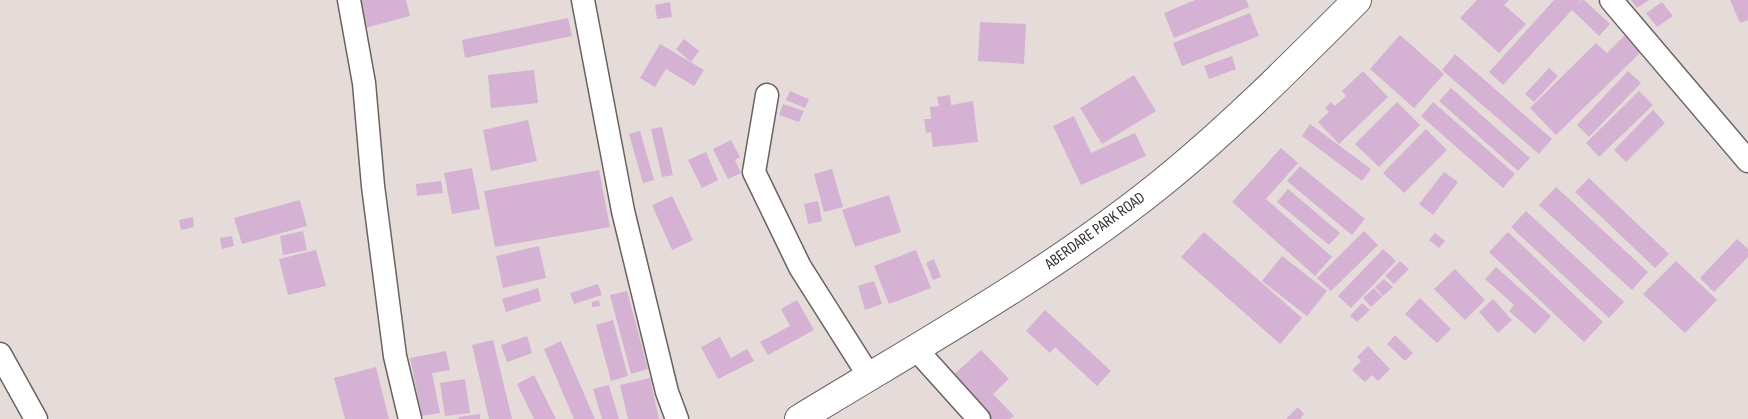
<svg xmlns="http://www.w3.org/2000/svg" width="1748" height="419" viewBox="0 0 1748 419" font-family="'Sofia Sans Condensed',sans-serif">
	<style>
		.building { fill: #d5b1d4 }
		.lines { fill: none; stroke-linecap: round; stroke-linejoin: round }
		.street-casing { stroke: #69625f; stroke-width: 25 }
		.secondary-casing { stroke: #69625f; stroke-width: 30 }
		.street { stroke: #fff; stroke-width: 22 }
		.secondary { stroke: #fff; stroke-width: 28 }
		.labels { text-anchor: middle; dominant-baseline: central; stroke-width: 4; stroke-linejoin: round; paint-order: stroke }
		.street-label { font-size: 16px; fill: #302d2c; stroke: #fff }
	</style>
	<rect width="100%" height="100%" fill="#e5dcda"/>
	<!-- building -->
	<g class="building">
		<path d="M358 0H406L410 16 365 28Z"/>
		<path d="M1195 0H1246L1249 7 1174 38 1164 13Z"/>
		<path d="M1477 0H1509L1504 5 1526 24 1499 53 1460 18Z"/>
		<path d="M1554 0H1581L1574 8 1582 0H1584L1610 24 1599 36 1572 10 1503 85 1489 72Z"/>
		<path d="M1631 0H1649L1637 8Z"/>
		<path d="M1730 0H1748V20L1740 23Z"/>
		<path d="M670 2 672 17 657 19 655 5Z"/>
		<path d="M1662 2 1673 16 1657 27 1646 13Z"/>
		<path d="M1250 13 1259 36 1182 66 1173 43Z"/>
		<path d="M568 18 572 36 465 58 462 40Z"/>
		<path d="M980 22 1026 24 1024 64 978 61Z"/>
		<path d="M1400 35 1444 74 1414 108 1370 69Z"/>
		<path d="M1625 35 1641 52 1556 135 1530 108 1596 43 1607 53Z"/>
		<path d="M684 39 699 51 691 62 676 49Z"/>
		<path d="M660 44 704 70 694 86 666 69 655 87 640 78Z"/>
		<path d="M1455 54 1552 139 1539 154 1442 70Z"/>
		<path d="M1232 56 1236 69 1209 79 1204 66Z"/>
		<path d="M1549 68 1558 76 1534 102 1525 94Z"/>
		<path d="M534 70 538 103 491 108 488 75Z"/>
		<path d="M1363 71 1388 97 1339 144 1318 122 1329 112 1325 108 1331 102 1335 106 1346 96 1342 91Z"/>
		<path d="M1628 71 1641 83 1589 137 1577 125Z"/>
		<path d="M1134 75 1156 111 1102 144 1080 108Z"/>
		<path d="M1451 88 1530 158 1518 171 1439 101Z"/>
		<path d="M790 91 809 99 805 108 786 100Z"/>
		<path d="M1639 91 1653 105 1599 157 1586 143Z"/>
		<path d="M950 95 951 105 973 101 978 142 933 147 931 132 926 133 924 119H931L930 107 939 106 937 97Z"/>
		<path d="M1397 102 1420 125 1379 167 1355 144Z"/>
		<path d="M1433 102 1515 174 1503 188 1421 116Z"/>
		<path d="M783 104 804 111 799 122 779 115Z"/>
		<path d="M1653 110 1665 123 1626 162 1614 150Z"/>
		<path d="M1074 116 1091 153 1135 133 1146 156 1081 185 1053 126Z"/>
		<path d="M528 120 537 161 491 171 483 130Z"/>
		<path d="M1310 124 1371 169 1362 181 1302 136Z"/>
		<path d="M662 127 673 175 662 177 651 129Z"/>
		<path d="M1426 129 1447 150 1404 193 1383 173Z"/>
		<path d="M640 131 654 180 643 183 629 134Z"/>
		<path d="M731 140 740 157 735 160 741 173 728 179 713 149Z"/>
		<path d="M1281 148 1298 163 1266 199 1332 257 1315 276 1232 202Z"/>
		<path d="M706 152 718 180 702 188 688 160Z"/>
		<path d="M1300 166 1365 219 1352 235 1287 181Z"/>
		<path d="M472 168 480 209 452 214 444 173Z"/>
		<path d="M832 169 843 207 824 212 814 174Z"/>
		<path d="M599 170 610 227 495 247 484 191Z"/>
		<path d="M1444 172 1458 182 1433 215 1419 204Z"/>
		<path d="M1589 178 1669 254 1655 268 1575 192Z"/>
		<path d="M441 181 443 193 417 196 416 184Z"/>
		<path d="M1556 187 1648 272 1632 290 1539 205Z"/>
		<path d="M1288 189 1340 233 1329 245 1277 202Z"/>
		<path d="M889 195 901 232 855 247 842 210Z"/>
		<path d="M672 196 693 240 672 250 652 205Z"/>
		<path d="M300 200 307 226 242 244 234 218Z"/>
		<path d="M818 201 822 221 808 224 804 204Z"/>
		<path d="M1526 211 1624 302 1609 318 1511 227Z"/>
		<path d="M193 217 194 227 181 230 179 220Z"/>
		<path d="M303 231 307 250 283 255 280 236Z"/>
		<path d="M1364 231 1378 245 1331 291 1317 278Z"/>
		<path d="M1204 232 1302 318 1280 344 1181 257Z"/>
		<path d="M1508 232 1603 322 1584 342 1489 252Z"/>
		<path d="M1435 233 1445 241 1439 248 1429 240Z"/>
		<path d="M232 236 234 246 222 249 220 238Z"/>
		<path d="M1737 239 1748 249V257L1714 292 1700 278Z"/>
		<path d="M539 246 546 278 503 288 496 256Z"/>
		<path d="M1383 249 1396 261 1351 308 1338 296Z"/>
		<path d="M316 250 326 286 288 295 279 259Z"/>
		<path d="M916 250 931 288 889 304 874 266Z"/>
		<path d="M1282 256 1327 291 1307 316 1262 281Z"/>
		<path d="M934 259 941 277 933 280 926 263Z"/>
		<path d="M1400 261 1409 269 1394 284 1385 276Z"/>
		<path d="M1676 261 1717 300 1685 333 1643 294Z"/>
		<path d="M1496 267 1551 316 1535 334 1509 311 1514 305 1485 279Z"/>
		<path d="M1455 269 1485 300 1465 320 1434 289Z"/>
		<path d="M1384 279 1393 287 1383 296 1375 287Z"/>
		<path d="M874 281 882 304 865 310 858 286Z"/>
		<path d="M598 284 602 295 574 304 570 293Z"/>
		<path d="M538 288 541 301 506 312 502 299Z"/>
		<path d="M1374 288 1382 297 1371 307 1363 298Z"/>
		<path d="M627 291 648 369 631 374 610 295Z"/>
		<path d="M1420 298 1451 329 1437 343 1405 314Z"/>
		<path d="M1493 299 1512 320 1498 333 1479 312Z"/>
		<path d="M599 300 600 306 592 307V302Z"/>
		<path d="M797 300 814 330 768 355 760 342 790 326 781 309Z"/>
		<path d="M1362 303 1370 310 1357 322 1350 316Z"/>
		<path d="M1045 310 1111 371 1097 386 1055 347 1050 353 1026 331Z"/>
		<path d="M613 320 628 376 611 381 596 325Z"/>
		<path d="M1395 335 1413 353 1405 361 1387 344Z"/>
		<path d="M527 336 532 353 507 362 501 345Z"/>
		<path d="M720 337 731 358 747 349 754 361 718 379 701 347Z"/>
		<path d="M493 340 512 419H489L472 345Z"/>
		<path d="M561 341 595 419H574L544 349Z"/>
		<path d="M1368 346 1390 369 1378 381 1372 375 1365 382 1352 370 1361 361 1357 357Z"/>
		<path d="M981 350 1009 379 993 394 1014 416 1010 419H991L951 377Z"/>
		<path d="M446 351 450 370 432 373 440 413 422 416 410 358Z"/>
		<path d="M376 367 389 419H345L334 378Z"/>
		<path d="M534 375 556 419H534L517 384Z"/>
		<path d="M650 378 659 419H628L620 385Z"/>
		<path d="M465 379 470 413 445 416 440 383Z"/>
		<path d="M609 385 619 419H602L593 389Z"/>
		<path d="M1298 407 1304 414 1300 419H1286Z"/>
		<path d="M480 414V419H459L458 417Z"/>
	</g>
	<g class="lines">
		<!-- street casing -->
		<g class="street-casing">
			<g id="street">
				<path d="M349 0 364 83 373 186 395 356 410 419"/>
				<path d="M583 0 623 211 667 392 677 419"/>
				<path d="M1611 0 1748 161"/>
				<path d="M767 95 754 172 800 267 869 376"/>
				<path d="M915 348 979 419"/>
				<path d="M0 354 36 419"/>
			</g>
		</g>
		<!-- secondary casing -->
		<g class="secondary-casing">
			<path id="secondary" d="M799 419C920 345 1047 275 1158 186 1229 129 1293 64 1357 0"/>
		</g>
		<!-- street -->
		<use href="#street" class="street"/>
		<!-- secondary -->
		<use href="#secondary" class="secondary"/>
	</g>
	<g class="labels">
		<!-- street labels -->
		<g class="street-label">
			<text transform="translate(1095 231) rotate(-36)">ABERDARE PARK ROAD</text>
		</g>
	</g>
</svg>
